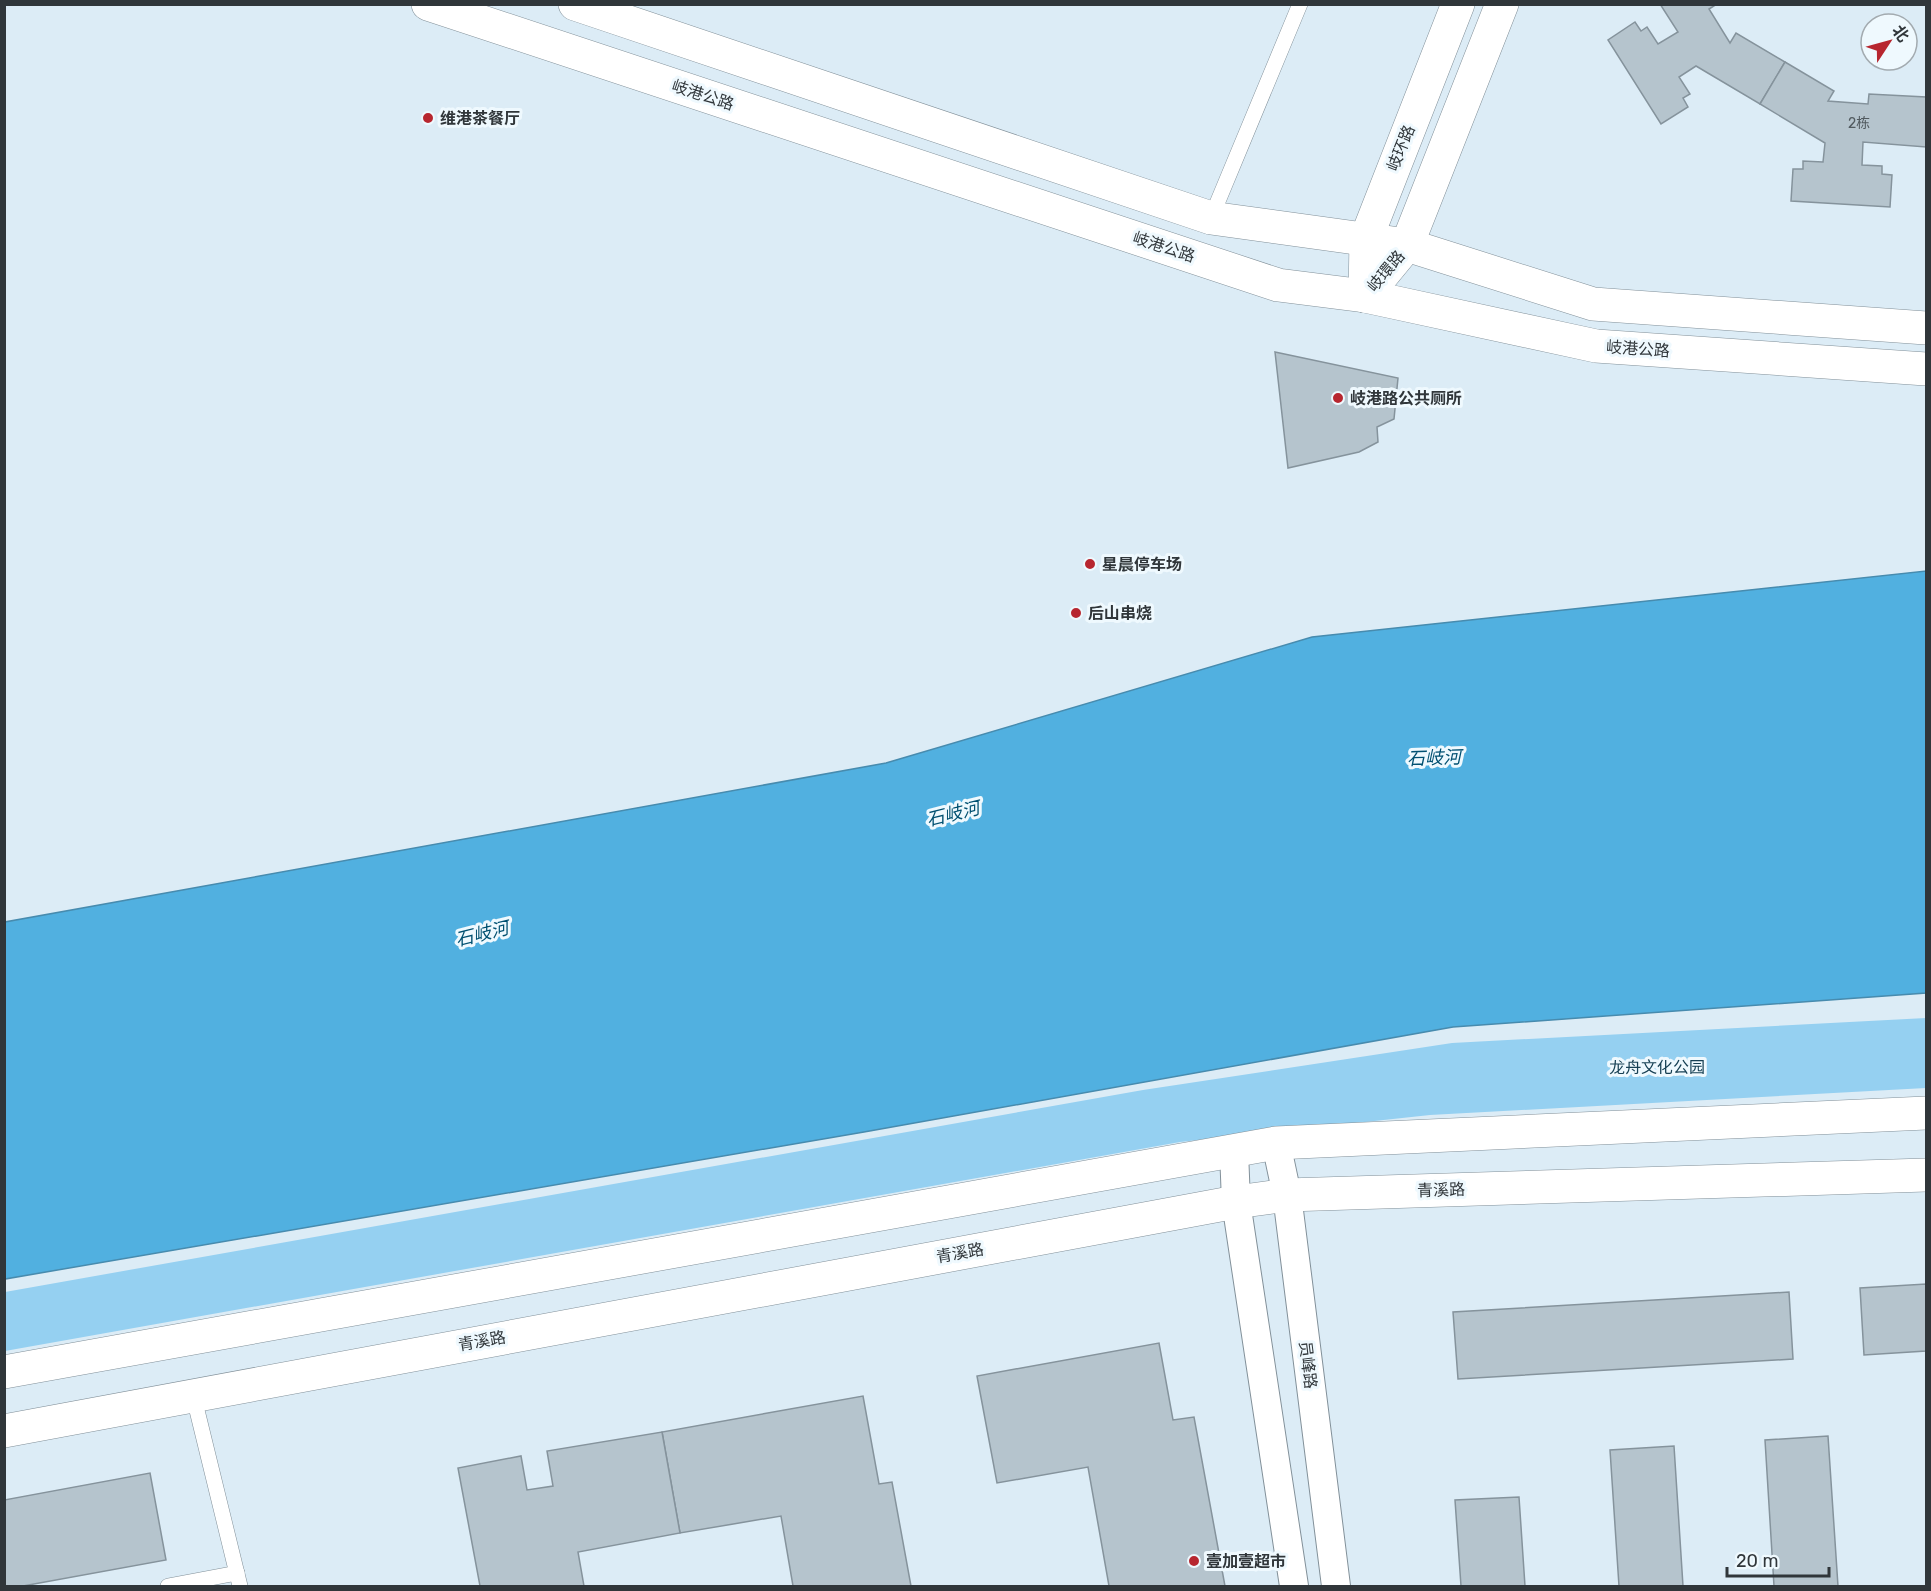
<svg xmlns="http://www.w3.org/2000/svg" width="1931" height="1591" viewBox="0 0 1931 1591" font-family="Rubik,'Noto Sans SC',sans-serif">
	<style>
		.green { fill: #95d0f1 }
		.water { fill: #51b0e0; stroke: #478bae; stroke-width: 1.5 }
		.building { fill: #b5c4cd; stroke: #85939c; stroke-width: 1.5 }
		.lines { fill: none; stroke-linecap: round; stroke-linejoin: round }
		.service-casing { stroke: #829099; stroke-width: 16 }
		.minor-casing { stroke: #829099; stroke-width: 30 }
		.tertiary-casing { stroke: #829099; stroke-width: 34 }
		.secondary-casing { stroke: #829099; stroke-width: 34 }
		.service { stroke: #fff; stroke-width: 15 }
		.minor { stroke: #fff; stroke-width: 28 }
		.tertiary { stroke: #fff; stroke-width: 33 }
		.secondary { stroke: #fff; stroke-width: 33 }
		.poi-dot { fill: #b7262f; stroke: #eff9fe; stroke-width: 2 }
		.labels { text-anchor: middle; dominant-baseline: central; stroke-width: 6; stroke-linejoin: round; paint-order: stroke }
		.number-label { font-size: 14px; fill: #515a5f }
		.street-label { font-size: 16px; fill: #30363a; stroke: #eff9fe }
		.poi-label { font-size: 16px; font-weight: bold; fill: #30363a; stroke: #eff9fe; text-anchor: start }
		.park-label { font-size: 16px; fill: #174054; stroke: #eff9fe }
		.water-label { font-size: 18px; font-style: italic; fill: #005071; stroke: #eff9fe }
	</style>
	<rect width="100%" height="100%" fill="#dcecf6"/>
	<!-- green -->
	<path class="green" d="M1926 1018V1088L1430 1115 1180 1142 5 1351V1292L1143 1090 1452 1043Z"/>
	<!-- water -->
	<path class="water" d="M1926 571V993L1453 1027 864 1132 5 1279V922L886 763 1312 637Z"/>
	<!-- building -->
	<g class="building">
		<path d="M1660 4H1717L1709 9 1730 43 1736 33 1785 62 1760 104 1696 66 1679 77 1690 94 1683 98 1688 107 1661 124 1608 40 1635 22 1641 31 1647 27 1658 44 1678 32Z"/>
		<path d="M1785 62 1834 91 1828 101 1868 104 1869 94 1926 97V147L1863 142 1862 165 1882 166V174L1892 175 1890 207 1791 201 1793 169H1803V161L1823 162 1825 143 1760 104Z"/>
		<path d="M1275 352 1398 378 1394 419 1377 427 1378 442 1359 452 1288 468Z"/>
		<path d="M1926 1284V1351L1864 1355 1860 1288Z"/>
		<path d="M1789 1292 1793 1359 1458 1379 1453 1312Z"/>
		<path d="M1159 1343 1173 1420 1194 1417 1225 1586H1109L1088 1467 997 1483 977 1376Z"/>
		<path d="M863 1396 879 1484 892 1482 911 1586H793L781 1516 680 1533 662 1432Z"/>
		<path d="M662 1432 680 1533 578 1552 584 1586H480L458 1468 521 1456 527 1490 553 1486 547 1451Z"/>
		<path d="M1828 1436 1838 1586H1774L1765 1440Z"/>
		<path d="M1674 1446 1683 1586H1619L1610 1450Z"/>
		<path d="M150 1473 166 1560 23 1586H4V1500Z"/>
		<path d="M1519 1497 1525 1586H1461L1455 1500Z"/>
	</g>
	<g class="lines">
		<!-- service casing -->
		<g class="service-casing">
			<g id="service">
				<path d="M1211 218 1300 4"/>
				<path d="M193 1394 240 1586"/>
				<path d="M168 1586 237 1573"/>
			</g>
		</g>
		<!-- minor casing -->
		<g class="minor-casing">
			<g id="minor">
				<path d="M1276 1143 1287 1195 1336 1586"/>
				<path d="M1234 1151 1236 1202 1294 1586"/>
			</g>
		</g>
		<!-- tertiary casing -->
		<g class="tertiary-casing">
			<g id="tertiary">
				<path d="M1365 296 1407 245 1502 4"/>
				<path d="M1365 296 1366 239 1458 4"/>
			</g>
		</g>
		<!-- secondary casing -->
		<g class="secondary-casing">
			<g id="secondary">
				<path d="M428 4 1278 285 1365 296 1596 346 1926 369"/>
				<path d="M575 4 1211 218 1407 245 1593 304 1926 328"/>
				<path d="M4 1372 1276 1143 1926 1113"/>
				<path d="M4 1431 1236 1202 1287 1195 1926 1175"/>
			</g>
		</g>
		<!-- service -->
		<use href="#service" class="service"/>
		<!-- minor -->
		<use href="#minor" class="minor"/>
		<!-- tertiary -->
		<use href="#tertiary" class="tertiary"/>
		<!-- secondary -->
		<use href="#secondary" class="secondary"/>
	</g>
	<!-- markers -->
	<g class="poi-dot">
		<circle cx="428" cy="118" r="6"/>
		<circle cx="1338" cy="398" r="6"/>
		<circle cx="1090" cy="564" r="6"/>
		<circle cx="1076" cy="613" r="6"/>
		<circle cx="1194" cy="1561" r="6"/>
	</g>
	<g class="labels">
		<!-- number labels -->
		<g class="number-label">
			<text x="1859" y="123">2栋</text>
		</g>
		<!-- street labels -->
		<g class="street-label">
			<text transform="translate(703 95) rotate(18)">岐港公路</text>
			<text transform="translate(1401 148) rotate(-68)">岐环路</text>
			<text transform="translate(1164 247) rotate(18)">岐港公路</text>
			<text transform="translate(1386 271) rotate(-50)">岐環路</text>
			<text transform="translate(1638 349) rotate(4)">岐港公路</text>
			<text transform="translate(1441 1190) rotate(-2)">青溪路</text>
			<text transform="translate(960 1253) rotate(-10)">青溪路</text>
			<text transform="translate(482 1341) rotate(-10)">青溪路</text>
			<text transform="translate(1308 1365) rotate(83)">员峰路</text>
		</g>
		<!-- poi labels -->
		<g class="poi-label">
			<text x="440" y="118">维港茶餐厅</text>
			<text x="1350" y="398">岐港路公共厕所</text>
			<text x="1102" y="564">星晨停车场</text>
			<text x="1088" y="613">后山串烧</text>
			<text x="1206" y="1561">壹加壹超市</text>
		</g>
		<!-- park labels -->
		<g class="park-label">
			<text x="1657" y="1067">龙舟文化公园</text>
		</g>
		<!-- water labels -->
		<g class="water-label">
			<text transform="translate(1434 758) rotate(-2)">石岐河</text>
			<text transform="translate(953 814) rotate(-14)">石岐河</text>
			<text transform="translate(482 934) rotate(-14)">石岐河</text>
		</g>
	</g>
	<!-- border -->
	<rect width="1931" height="1591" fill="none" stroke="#30363a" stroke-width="12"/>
	<!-- north arrow -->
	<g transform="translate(1889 42) rotate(54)"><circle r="28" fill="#eff9fe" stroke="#a3abb0" stroke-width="1.5"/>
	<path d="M0-4.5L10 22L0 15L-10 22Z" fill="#b7262f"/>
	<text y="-9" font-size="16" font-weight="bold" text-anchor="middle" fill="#30363a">北</text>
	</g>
	<!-- scale -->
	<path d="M1727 1567v9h102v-9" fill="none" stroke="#30363a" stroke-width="3"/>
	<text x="1736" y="1567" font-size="18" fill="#30363a" stroke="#eff9fe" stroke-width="4.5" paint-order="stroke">20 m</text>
</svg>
